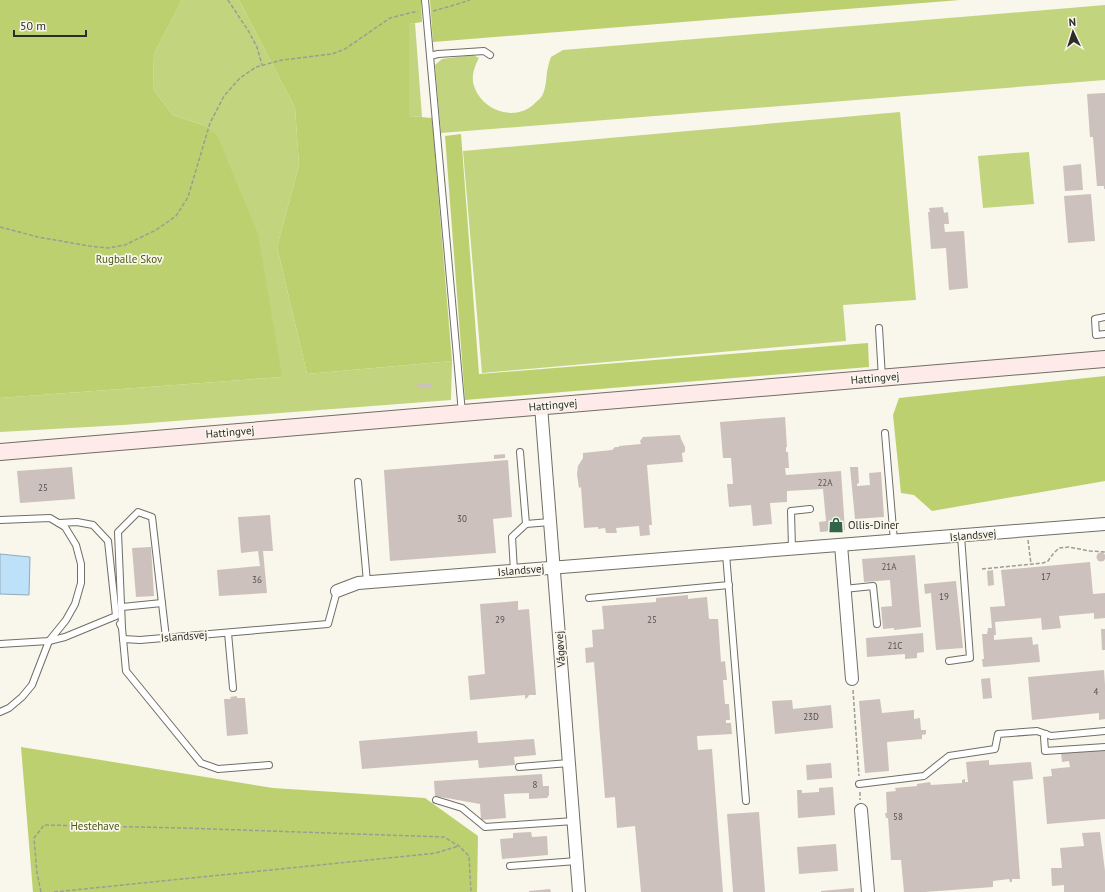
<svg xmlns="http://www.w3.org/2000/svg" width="1105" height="892" viewBox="0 0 1105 892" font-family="'PT Sans',sans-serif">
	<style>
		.green { fill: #c2d47d }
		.forest { fill: #bdd06f }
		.water { fill: #bce1f8; stroke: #91abba }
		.building { fill: #cdc1bd }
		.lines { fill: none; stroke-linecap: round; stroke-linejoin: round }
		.lane-casing { stroke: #706e65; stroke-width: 8 }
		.street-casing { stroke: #706e65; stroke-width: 14 }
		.secondary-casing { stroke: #706e65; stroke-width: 18 }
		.path { stroke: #9e9c94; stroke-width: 1.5; stroke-dasharray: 4 2; stroke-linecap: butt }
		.lane { stroke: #fff; stroke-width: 6 }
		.street { stroke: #fff; stroke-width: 12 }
		.secondary { stroke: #fdeae9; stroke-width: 16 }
		.labels { text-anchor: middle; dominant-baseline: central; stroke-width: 3.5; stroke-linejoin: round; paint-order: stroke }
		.number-label { font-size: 9px; fill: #55514d }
		.park-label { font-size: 11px; fill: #4e5a13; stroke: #f9f6eb }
		.street-label { font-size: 11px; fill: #2d2c28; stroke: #f9f6eb }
		.poi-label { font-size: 11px; fill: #2d2c28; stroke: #f9f6eb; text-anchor: start }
	</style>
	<rect width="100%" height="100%" fill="#f9f6eb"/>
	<!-- green -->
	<g class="green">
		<path d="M182 0H239L295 108 299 165 277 247 307 374 452 361 451 400 123 425 0 432V398L282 377 203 125 173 115 153 89 154 54Z"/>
		<path d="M1105 5V80L441 133 435 65 442 59 473 55 479 58C475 65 472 74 473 82 478 108 512 123 533 105 536 102 540 99 542 96 546 88 546 81 547 72 548 67 549 62 551 57L563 50Z"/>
		<path d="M415 23 422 117 409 116V24Z"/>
		<path d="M900 112 916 300 843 305 846 341 482 373 463 151Z"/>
		<path d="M1029 152 1034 204 983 208 978 156Z"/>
	</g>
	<!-- forest -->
	<g class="forest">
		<path d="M0 0H182L154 54 153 89 173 115 203 125 217 135 258 234 282 377 0 398Z"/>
		<path d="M239 0H421L422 22 409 24V116L432 118 452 361 307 374 277 247 299 165 295 108Z"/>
		<path d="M430 0H960L433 42Z"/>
		<path d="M461 134 479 374 868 343 869 367 465 400 445 136Z"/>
		<path d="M1105 376V481L932 511 914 495 901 493 893 415 899 398Z"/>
		<path d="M21 747 273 788 425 798 478 836 477 892H33Z"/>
	</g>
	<!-- water -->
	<path class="water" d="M0 554 30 557 29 595 0 594Z"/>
	<!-- building -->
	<g class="building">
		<path d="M1105 93V189H1104V186H1097L1093 137H1090L1087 94Z"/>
		<path d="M1081 164 1083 190 1065 191 1063 166Z"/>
		<path d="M1091 194 1095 241 1068 243 1064 196Z"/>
		<path d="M943 207 944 213 948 212 949 224H944L945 232 964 231 968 288 949 290 946 248 931 249 928 212H930L929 208Z"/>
		<path d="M431 383V387L418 388 417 384Z"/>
		<path d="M785 417 787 447H786V452H788L789 468H785L786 475 841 471 845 530 820 532 819 522 826 521 823 489 787 491V502L770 503 772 524 753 526 751 505 729 507 727 484H733L731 458H723L720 422Z"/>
		<path d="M680 435 681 439 685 447V452L682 453 683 462 647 465 652 525H649L650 535 640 536 639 526 616 528 617 533H606L605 528 598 529V527L584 528 581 487 579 488 577 474 578 466 583 458V453L612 450 615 447H619V446L641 444 640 441 643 437Z"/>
		<path d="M505 454V458L494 459V455Z"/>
		<path d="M508 460 512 517 493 519 496 553 390 561 384 470Z"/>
		<path d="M72 467 75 499 20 503 17 471Z"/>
		<path d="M850 467H858L859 483 857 484V486L870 485 869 473 881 472 884 517 855 519Z"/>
		<path d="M270 515 273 551H263L267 593 219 596 217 570 260 566 258 551 241 553 238 517Z"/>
		<path d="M151 547 154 596 136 597 132 548Z"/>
		<circle cx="1101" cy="557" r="4.5"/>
		<path d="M915 555 921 627 894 630V628L883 629 881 607 892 606 890 580 864 582 862 559Z"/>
		<path d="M1090 562 1093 594 1105 593V618L1094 619V613L1059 616 1061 628 1042 630 1041 618 995 622 996 635H994V640L1032 637 1033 645 1038 644 1040 662 983 667 982 659H984L982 634H987L988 628H992L990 607 1005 606 1001 570Z"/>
		<path d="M993 570 994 585 988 586 987 571Z"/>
		<path d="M956 581 963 648 936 650 931 593 925 594 924 584Z"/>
		<path d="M688 595V599L707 597 709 619H718L721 662 725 661 727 680H723L725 704H729L730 720H726V723H731L732 734 697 736 698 750 712 749 723 892H641L635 826 617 828 615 797 605 798 594 662 586 663 585 648 593 647 592 630 604 629 602 606 656 602V598Z"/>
		<path d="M518 601V610L529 609 536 695H529L528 697 525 699V695L470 700 468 676 485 674 480 604Z"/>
		<path d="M1101 629H1105V650H1102Z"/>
		<path d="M923 633 924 652 917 653V658L905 659V654L867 657 866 638Z"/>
		<path d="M1104 670 1105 685V719L1099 720V713L1032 720 1028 677Z"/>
		<path d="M990 678 992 698 983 699 981 679Z"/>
		<path d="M237 696V698H245L248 734 227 736 224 699H231L230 697Z"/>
		<path d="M880 699 882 713 914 710V719L920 718 921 730H926V734L922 735V739L887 742 889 771 865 773 859 701Z"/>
		<path d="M792 700 793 709 831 705 833 728 775 734 772 701Z"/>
		<path d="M477 731 478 743 534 739 536 755 514 757 515 765 479 768 478 760 362 769 359 741Z"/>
		<path d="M1105 748V819L1047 824 1043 777 1052 776 1051 769 1070 767 1069 761 1062 762 1061 752Z"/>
		<path d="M989 760V765L1031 762 1033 779 1013 781 1020 879H1012V882H1010L1009 879 993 881V887L925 892H904L901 860H891L888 818H886L885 813H887L886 792 896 791 895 788 917 786V784L930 782 931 785 962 783V780L965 779V782H968L966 762Z"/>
		<path d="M831 763 832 778 807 780 806 765Z"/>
		<path d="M542 774 543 786H549V795L547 798 529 799V793L504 794 506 818 481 820 480 804 435 796 434 781Z"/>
		<path d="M833 787 835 815 798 818 797 790H802V793L819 792V788Z"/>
		<path d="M759 812 765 892H733L727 814Z"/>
		<path d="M531 832 532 837 547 836 548 855 502 859 500 839 513 838V833Z"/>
		<path d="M1100 832 1105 871V892H1064V885L1052 886 1051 868H1062L1060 848 1084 846 1082 833Z"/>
		<path d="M836 844 838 871 799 874 797 847Z"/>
		<path d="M854 888V892H821V891Z"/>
		<path d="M550 889 551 892H529V891Z"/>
	</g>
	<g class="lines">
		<!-- lane casing -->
		<g class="lane-casing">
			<g id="lane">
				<path d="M425 0 462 413"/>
				<path d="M430 56 438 54 484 51 490 55"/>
				<path d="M1105 317 1095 319 1096 335 1105 334"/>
				<path d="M879 328 882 378"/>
				<path d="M885 433 894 541"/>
				<path d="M358 482 367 582"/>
				<path d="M0 520 50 518 65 527 76 545 81 564V583L75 604 66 620 49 641 32 685 22 697 9 708 0 712"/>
				<path d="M526 524 550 522"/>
				<path d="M792 549 791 511 810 509"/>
				<path d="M726 554 746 801"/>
				<path d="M514 571 512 537 526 524 520 452"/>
				<path d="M844 589 873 586 877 624"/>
				<path d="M589 598 729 585"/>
				<path d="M122 607 162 603"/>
				<path d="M120 624 122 628 126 671 201 763 218 769 269 765"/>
				<path d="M122 628 118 532 138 512 152 517 166 638"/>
				<path d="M228 633 233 688"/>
				<path d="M123 639 140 640 328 624 337 591"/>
				<path d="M0 644 49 641 65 637 116 616 108 541 93 525 77 522 59 523"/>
				<path d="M949 661 970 658 961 536"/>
				<path d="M1046 734 1044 737 1045 751 1105 747"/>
				<path d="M519 767 569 763"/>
				<path d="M859 784 924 776 949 756 995 749 998 734 1037 731 1051 736 1105 731"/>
				<path d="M436 800 462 808 485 827 574 821"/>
				<path d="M510 866 577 861"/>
			</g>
		</g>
		<!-- street casing -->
		<g class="street-casing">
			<g id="street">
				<path d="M541 406 579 892"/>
				<path d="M841 545 852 679"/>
				<path d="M337 591 358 583 1105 524"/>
				<path d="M861 810 868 892"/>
			</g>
		</g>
		<!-- secondary casing -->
		<g class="secondary-casing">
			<path id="secondary" d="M0 452 1105 359"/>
		</g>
		<!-- path -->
		<g class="path">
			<path d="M228 0 249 32 257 47 262 65"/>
			<path d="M433 11 451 6 470 0"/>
			<path d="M0 227 38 237 89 246 108 248 125 245 156 230 176 216 188 197 210 123 224 96 240 78 256 67 282 60 332 54 345 49 390 18 414 12H418"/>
			<path d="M1028 540 1031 564"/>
			<path d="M982 569 1043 563 1048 561 1053 554 1059 548 1069 547 1090 551 1105 552"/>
			<path d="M853 690 859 776"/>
			<path d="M860 792V800"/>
			<path d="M41 892 37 873 34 838 44 825 183 828 444 837 459 846 469 856 471 892"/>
			<path d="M54 892 418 855 436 853 459 846"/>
		</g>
		<!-- lane -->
		<use href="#lane" class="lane"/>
		<!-- street -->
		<use href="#street" class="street"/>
		<!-- secondary -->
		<use href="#secondary" class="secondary"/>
	</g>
	<!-- icons -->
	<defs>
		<g id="shop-bare" transform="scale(1.2)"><path d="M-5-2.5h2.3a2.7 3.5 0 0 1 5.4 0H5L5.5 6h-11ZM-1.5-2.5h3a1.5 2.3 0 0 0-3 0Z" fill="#30654a" stroke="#f9f6eb" stroke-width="2.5" paint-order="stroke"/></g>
	</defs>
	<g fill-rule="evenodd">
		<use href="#shop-bare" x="836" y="525"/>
	</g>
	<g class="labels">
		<!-- number labels -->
		<g class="number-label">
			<text x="825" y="482">22A</text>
			<text x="43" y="487">25</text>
			<text x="462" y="518">30</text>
			<text x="889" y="566">21A</text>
			<text x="1046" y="576">17</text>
			<text x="257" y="579">36</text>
			<text x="944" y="596">19</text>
			<text x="500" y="619">29</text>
			<text x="652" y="619">25</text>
			<text x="895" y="645">21C</text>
			<text x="1096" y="691">4</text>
			<text x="811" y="716">23D</text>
			<text x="535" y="784">8</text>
			<text x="898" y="816">58</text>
		</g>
		<!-- park labels -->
		<g class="park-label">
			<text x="129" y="259">Rugballe Skov</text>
			<text x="95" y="826">Hestehave</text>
		</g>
		<!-- street labels -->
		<g class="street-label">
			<text transform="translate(875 378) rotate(-5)">Hattingvej</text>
			<text transform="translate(553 405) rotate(-5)">Hattingvej</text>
			<text transform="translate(230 432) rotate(-5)">Hattingvej</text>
			<text transform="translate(973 535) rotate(-5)">Islandsvej</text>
			<text transform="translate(521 570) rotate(-5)">Islandsvej</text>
			<text transform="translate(184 636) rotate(-4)">Islandsvej</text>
			<text transform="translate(560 649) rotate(-94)">Vågøvej</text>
		</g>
		<!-- poi labels -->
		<g class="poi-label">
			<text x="848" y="525">Ollis-Diner</text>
		</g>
	</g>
	<!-- north arrow -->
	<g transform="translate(1073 32) rotate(356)" stroke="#f9f6eb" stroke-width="3" paint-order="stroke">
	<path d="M0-3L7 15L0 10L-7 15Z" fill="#2d2c28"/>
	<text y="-6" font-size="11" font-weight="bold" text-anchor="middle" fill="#2d2c28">N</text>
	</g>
	<!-- scale -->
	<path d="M14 30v6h72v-6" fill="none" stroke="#2d2c28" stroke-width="2"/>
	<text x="20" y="30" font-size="12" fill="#2d2c28" stroke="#f9f6eb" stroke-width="3" paint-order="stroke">50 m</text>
</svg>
